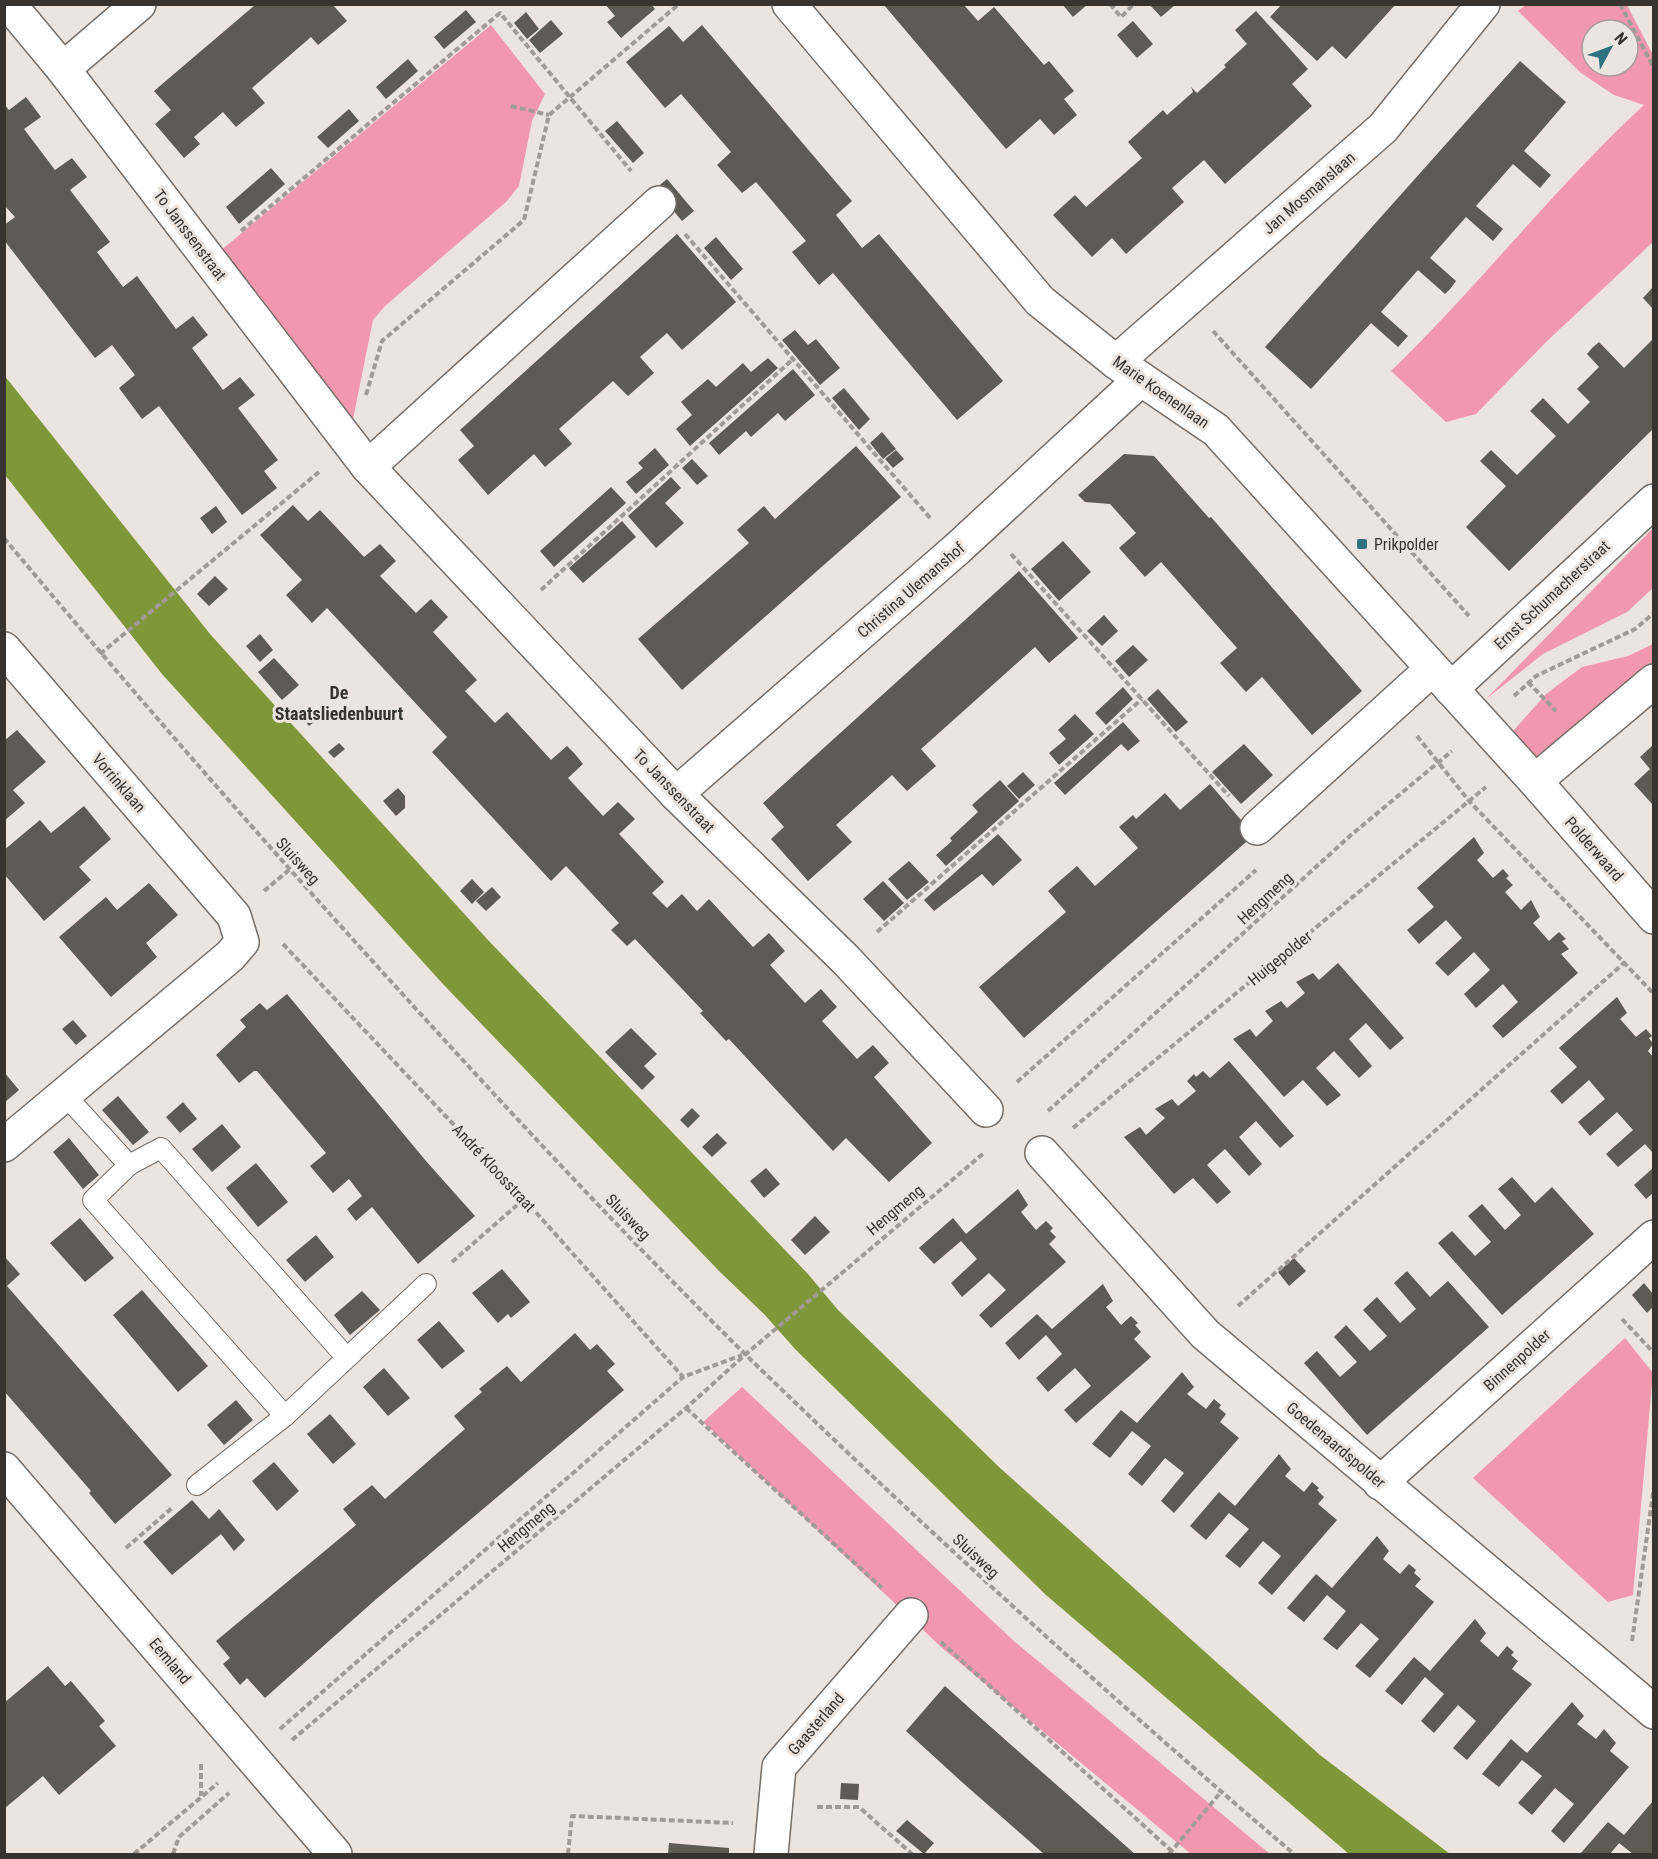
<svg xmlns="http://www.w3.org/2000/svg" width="1658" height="1859" viewBox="0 0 1658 1859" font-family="'Roboto Condensed',sans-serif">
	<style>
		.green { fill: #f298ae; fill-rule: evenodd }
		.water { fill: #7e9839 }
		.building { fill: #5d5b54 }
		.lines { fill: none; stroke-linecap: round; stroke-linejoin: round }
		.lane-casing { stroke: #746d68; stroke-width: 22 }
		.street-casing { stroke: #746d68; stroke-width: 36 }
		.path { stroke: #a19b97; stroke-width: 4; stroke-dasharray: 6 3; stroke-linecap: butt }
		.lane { stroke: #fff; stroke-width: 20 }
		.street { stroke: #fff; stroke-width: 33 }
		.poi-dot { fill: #2c727f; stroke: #ece4de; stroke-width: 2 }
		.labels { text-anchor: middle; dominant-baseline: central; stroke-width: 6; stroke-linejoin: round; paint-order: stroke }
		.street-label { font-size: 16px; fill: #363330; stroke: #ece4de }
		.poi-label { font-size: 16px; fill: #363330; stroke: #ece4de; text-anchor: start }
		.neighbourhood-label { font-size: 18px; font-weight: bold; fill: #363330; stroke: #ece4de }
	</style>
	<rect width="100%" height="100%" fill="#ece4de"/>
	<!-- green -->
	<g class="green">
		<path d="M1526 5H1627L1653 55V242L1546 342 1476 414 1446 422 1391 371C1479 286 1554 188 1644 105L1614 95 1581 73 1518 11ZM1592 30H1628V66H1592Z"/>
		<path d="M491 25 545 94 532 121 519 186 506 202 385 306 373 320 350 434 213 257Z"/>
		<path d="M1653 528V588L1627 612 1543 654 1486 699Z"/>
		<path d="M1653 644V687L1553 776 1513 731 1546 694 1582 667 1628 656Z"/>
		<path d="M1625 1338 1653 1373 1633 1595 1608 1602 1473 1478Z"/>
		<path d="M742 1387 1015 1642 1270 1854H1191L941 1647 703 1422Z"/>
	</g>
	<!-- water -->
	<path class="water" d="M4 375 210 634 488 940 808 1274 838 1310 999 1467 1320 1755 1450 1854H1349L1046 1595 796 1350 764 1314 720 1272 442 983 162 674 5 475Z"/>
	<!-- building -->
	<g class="building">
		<path d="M605 4H651L655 9 621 38 607 22 615 16Z"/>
		<path d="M1062 4H1088L1073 17Z"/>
		<path d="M1282 4H1396L1346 59 1332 46 1317 61 1270 17Z"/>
		<path d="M255 5H333L347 21 318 45 311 37 252 88 265 103 236 127 223 112 194 137 200 144 184 158 155 124 171 110 154 91Z"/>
		<path d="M884 5H964L978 21 994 7 1044 65 1049 61 1074 91 1064 99 1077 115 1054 135 1040 119 1006 149Z"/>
		<path d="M1150 5H1175L1161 17Z"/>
		<path d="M466 10 476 22 444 49 434 37Z"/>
		<path d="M1256 11 1308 69 1292 84 1312 106 1225 184 1204 160 1172 188 1184 202 1126 254 1112 238 1092 257 1053 215 1075 195 1086 207 1142 158 1128 142 1163 110 1167 115 1193 92 1191 87 1197 93 1226 67 1224 65 1247 44 1235 30Z"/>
		<path d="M526 12 539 29 527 39 514 23Z"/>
		<path d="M551 20 563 34 540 53 529 40Z"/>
		<path d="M1133 21 1153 44 1137 58 1117 35Z"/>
		<path d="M702 25 852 201 836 215 862 248 879 234 1003 381 957 420 833 273 819 285 792 252 806 241 756 182 742 193 717 165 731 152 681 94 665 108 626 62 669 26 683 42Z"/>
		<path d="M408 59 418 71 386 99 376 87Z"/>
		<path d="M1520 61 1566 102 1524 151 1551 175 1540 188 1513 164 1476 206 1503 229 1493 241 1466 217 1430 258 1456 281 1451 288 1445 294 1418 270 1381 312 1408 336 1398 347 1371 323 1311 389 1265 347Z"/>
		<path d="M26 97 41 117 24 129 55 170 72 158 87 177 70 190 110 242 97 252 123 287 137 276 176 329 193 316 208 335 192 348 223 390 240 377 255 395 238 408 278 460 264 471 277 488 242 515 159 406 142 419 119 388 135 375 112 345 95 358 4 240V225L15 217 4 205V104L9 110Z"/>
		<path d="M349 109 359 121 328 148 317 137Z"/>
		<path d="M617 121 644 153 633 163 605 131Z"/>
		<path d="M271 168 285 184 239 224 226 207Z"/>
		<path d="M667 179 694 211 682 221 655 189Z"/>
		<path d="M677 234 736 302 682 350 667 333 640 357 654 373 628 396 613 381 559 429 572 444 545 467 534 454 488 495 458 460 474 446 460 430Z"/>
		<path d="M716 237 743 269 731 280 704 248Z"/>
		<path d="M1653 287V309L1643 298Z"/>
		<path d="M795 330 808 345 816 339 840 368 820 385 782 340Z"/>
		<path d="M1653 339V429L1509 571 1466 527 1506 486 1480 461 1491 450 1517 475 1556 436 1530 411 1543 398 1568 424 1590 402 1577 389 1599 367 1587 354 1592 348 1599 342 1624 368Z"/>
		<path d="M768 358 778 368 690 446 676 429 692 415 681 402 708 379 716 387 743 363 751 372Z"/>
		<path d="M793 369 815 395 785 421 778 413 751 437 746 431 719 455 709 443Z"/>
		<path d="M844 388 870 419 859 430 832 398Z"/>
		<path d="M882 432 896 449 883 459 870 443Z"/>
		<path d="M856 446 901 497 682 690 638 639 749 543 737 530 764 506 775 519Z"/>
		<path d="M655 448 669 465 636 494 626 482 643 468 638 463Z"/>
		<path d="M896 450 904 459 893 468 885 459Z"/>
		<path d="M1124 454 1154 456 1209 518 1211 517 1362 691 1312 735 1262 677 1246 692 1220 663 1237 648 1161 562 1145 577 1119 548 1136 533 1110 504 1085 502 1078 495Z"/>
		<path d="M692 459 708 476 697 485 682 468Z"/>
		<path d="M671 477 681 488 665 503 684 523 656 548 628 516Z"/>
		<path d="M611 487 626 503 554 567 540 551Z"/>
		<path d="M293 505 308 521 320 510 364 557 380 544 396 561 380 576 416 613 431 599 448 617 433 632 477 680 465 691 495 723 507 712 551 760 567 746 575 754 583 764 568 778 603 816 618 802 635 819 619 834 664 882 652 893 667 908 682 894 697 911 709 899 753 947 769 933 785 951 770 965 805 1003 821 989 837 1007 822 1021 857 1059 873 1045 889 1063 874 1077 932 1143 889 1182 846 1138 833 1151 729 1039 726 1041 700 1013 703 1011 635 939 627 946 611 930 619 923 566 866 551 881 432 752 447 737 327 608 312 623 286 595 302 580 260 535Z"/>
		<path d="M216 506 227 522 212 534 200 518Z"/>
		<path d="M622 521 636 537 583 583 569 568Z"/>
		<path d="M1063 541 1091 572 1059 601 1031 569Z"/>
		<path d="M1019 571 1078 638 1049 663 1035 647 921 749 936 766 907 791 892 775 836 825 852 842 808 881 771 839 784 827 763 803Z"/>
		<path d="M215 576 228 589 209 606 197 594Z"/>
		<path d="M1104 615 1118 631 1102 646 1087 631Z"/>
		<path d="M260 634 273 650 260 662 246 646Z"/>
		<path d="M1133 645 1148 660 1129 677 1115 661Z"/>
		<path d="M274 658 299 685 282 700 258 672Z"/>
		<path d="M1123 687 1133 699 1106 725 1095 713Z"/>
		<path d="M1158 689 1188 722 1176 732 1147 699Z"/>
		<path d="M314 712 319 718 309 726 304 720Z"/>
		<path d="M1075 714 1094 734 1059 765 1049 753 1066 739 1058 730Z"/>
		<path d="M1123 722 1140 741 1128 751 1121 744 1065 795 1054 783Z"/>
		<path d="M17 730 46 762 13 790 25 803 4 821V741Z"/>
		<path d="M339 743 345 749 334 758 328 752Z"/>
		<path d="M1244 744 1273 775 1241 804 1212 772Z"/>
		<path d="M1653 745V805L1634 784 1650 769 1640 757Z"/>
		<path d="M1023 772 1035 785 1019 799 1007 786Z"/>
		<path d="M1000 780 1019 801 946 866 936 855 952 841 950 838 978 812 972 805Z"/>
		<path d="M1210 784 1254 835 1024 1038 979 987 1066 912 1048 891 1077 866 1095 886 1138 848 1119 827 1133 815 1136 819 1165 793 1180 810Z"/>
		<path d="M398 788 405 796V808L396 816 383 801Z"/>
		<path d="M84 806 111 839 79 867 91 880 44 921 4 874V850L40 820 51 833Z"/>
		<path d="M998 834 1022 860 993 886 982 874 934 911 924 900Z"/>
		<path d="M1474 837 1484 853 1477 860 1493 878 1503 869 1509 876 1506 878 1513 885 1505 892 1521 910 1531 900 1540 917 1533 923 1549 941 1559 932 1566 939 1562 941 1569 949 1561 954 1578 973 1503 1038 1492 1026 1518 1002 1503 984 1476 1008 1464 994 1490 970 1474 952 1448 976 1435 963 1462 938 1446 920 1419 944 1407 930 1434 907 1417 888Z"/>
		<path d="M909 861 929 882 907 900 888 879Z"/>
		<path d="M472 879 484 892 472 904 460 891Z"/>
		<path d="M883 881 904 903 884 921 863 899Z"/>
		<path d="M149 883 178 915 146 943 157 957 111 997 59 937 106 897 117 910Z"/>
		<path d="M492 887 501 897 486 911 476 901Z"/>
		<path d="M1338 963 1404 1038 1390 1050 1366 1023 1349 1039 1372 1066 1359 1078 1334 1051 1316 1068 1341 1095 1327 1106 1303 1080 1284 1097 1233 1039 1250 1029 1256 1037 1273 1021 1265 1011 1281 1001 1287 1008 1305 993 1296 982 1313 973 1319 980Z"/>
		<path d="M287 994 426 1161 475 1216 418 1264 372 1207 356 1221 347 1209 362 1196 349 1179 333 1193 310 1166 326 1153 257 1071H254L239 1083 216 1055 246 1027 240 1020 260 1003 267 1010Z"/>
		<path d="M1617 997 1627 1013 1620 1019 1636 1037 1646 1029 1652 1036 1649 1038 1653 1044 1648 1051 1653 1057V1153L1645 1144 1618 1167 1606 1154 1633 1130 1617 1112 1590 1136 1578 1122 1605 1099 1589 1080 1562 1104 1550 1091 1577 1067 1559 1048Z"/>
		<path d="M73 1020 87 1036 76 1045 62 1029Z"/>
		<path d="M631 1028 657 1054 644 1066 655 1077 642 1090 605 1052Z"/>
		<path d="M1229 1061 1294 1136 1280 1148 1256 1121 1239 1137 1262 1164 1249 1176 1225 1149 1207 1165 1231 1192 1217 1204 1193 1178 1174 1194 1124 1137 1140 1127 1146 1135 1165 1118 1155 1109 1172 1099 1178 1106 1196 1091 1187 1081 1194 1074 1196 1077 1203 1071 1210 1078Z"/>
		<path d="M4 1072 19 1090 4 1103Z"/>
		<path d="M118 1096 149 1132 133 1145 102 1110Z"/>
		<path d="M183 1102 197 1119 180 1133 166 1117Z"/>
		<path d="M692 1108 700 1116 688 1128 680 1120Z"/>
		<path d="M222 1124 241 1147 212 1172 192 1149Z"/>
		<path d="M717 1133 727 1143 712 1157 702 1147Z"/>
		<path d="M69 1138 99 1175 83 1189 53 1152Z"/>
		<path d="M256 1163 288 1202 258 1227 226 1188Z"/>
		<path d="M766 1168 780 1184 764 1198 750 1181Z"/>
		<path d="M1653 1168V1193L1646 1199 1634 1185Z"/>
		<path d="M1512 1177 1535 1203 1552 1187 1594 1234 1502 1315 1438 1243 1452 1231 1475 1256 1491 1242 1468 1216 1482 1204 1505 1230 1521 1215 1498 1189Z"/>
		<path d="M1018 1189 1028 1205 1021 1212 1036 1230 1046 1221 1053 1228 1050 1231 1056 1237 1049 1244 1066 1262 991 1328 979 1315 1006 1290 989 1273 962 1297 951 1283 977 1259 961 1241 934 1264 919 1248 953 1218 966 1234Z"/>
		<path d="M815 1216 830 1232 805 1255 791 1240Z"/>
		<path d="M80 1218 114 1258 85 1282 50 1243Z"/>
		<path d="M316 1235 334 1257 305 1282 286 1260Z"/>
		<path d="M4 1256 20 1274 7 1286 172 1475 115 1524 89 1493 91 1491 4 1391Z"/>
		<path d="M1294 1258 1306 1271 1289 1286 1278 1272Z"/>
		<path d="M502 1269 530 1302 511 1318 508 1314 498 1323 472 1293Z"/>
		<path d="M1407 1271 1430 1297 1448 1281 1489 1327 1367 1435 1304 1363 1317 1351 1340 1377 1357 1362 1334 1337 1346 1325 1370 1351 1387 1336 1363 1310 1377 1297 1400 1323 1416 1309 1394 1283Z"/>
		<path d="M1644 1283 1653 1294V1307L1647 1313 1632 1295Z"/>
		<path d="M1103 1284 1113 1301 1106 1307 1121 1325 1131 1316 1138 1323 1135 1325 1141 1332 1134 1339 1151 1357 1076 1423 1064 1410 1091 1386 1075 1368 1048 1392 1036 1378 1062 1354 1046 1335 1019 1360 1005 1343 1037 1314 1052 1329Z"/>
		<path d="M142 1290 208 1366 178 1392 113 1315Z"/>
		<path d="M362 1291 380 1310 350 1335 334 1315Z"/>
		<path d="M439 1321 465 1351 442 1369 417 1340Z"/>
		<path d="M575 1333 590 1350 597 1344 615 1364 607 1371 624 1390 374 1601 265 1698 247 1678 240 1685 223 1664 230 1658 216 1641 356 1525 343 1509 372 1485 385 1499 465 1429 454 1416 482 1392 479 1389 507 1366 521 1382Z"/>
		<path d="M384 1368 410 1398 388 1416 363 1387Z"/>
		<path d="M1182 1372 1194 1387 1187 1394 1206 1409 1214 1399 1221 1405 1219 1408 1226 1414 1220 1422 1239 1438 1174 1513 1161 1501 1184 1473 1165 1458 1142 1486 1128 1474 1151 1446 1132 1431 1110 1458 1092 1444 1121 1410 1137 1423Z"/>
		<path d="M236 1400 253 1420 224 1445 207 1425Z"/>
		<path d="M330 1414 356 1444 333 1464 307 1434Z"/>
		<path d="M1279 1454 1291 1469 1285 1476 1304 1492 1312 1482 1319 1488 1317 1490 1324 1497 1318 1504 1337 1520 1272 1595 1258 1583 1281 1556 1263 1541 1240 1568 1225 1556 1249 1529 1229 1513 1206 1540 1190 1526 1219 1492 1235 1506Z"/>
		<path d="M274 1462 299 1491 277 1511 252 1481Z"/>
		<path d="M192 1500 209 1519 219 1509 245 1540 234 1551 221 1534 172 1575 143 1542Z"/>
		<path d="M1377 1536 1389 1551 1383 1559 1400 1574 1409 1564 1416 1570 1414 1573 1421 1579 1415 1586 1434 1602 1370 1678 1355 1666 1379 1639 1361 1623 1337 1650 1323 1639 1346 1611 1327 1595 1304 1622 1287 1608 1316 1574 1332 1588Z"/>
		<path d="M1475 1619 1486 1633 1480 1641 1498 1657 1507 1646 1514 1652 1511 1655 1518 1661 1512 1669 1532 1684 1467 1760 1453 1748 1476 1721 1458 1705 1434 1733 1421 1721 1444 1694 1425 1677 1402 1705 1385 1691 1414 1657 1430 1671Z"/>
		<path d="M48 1666 65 1686 71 1681 105 1721 99 1726 116 1746 59 1795 43 1776 4 1809V1703Z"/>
		<path d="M945 1686 975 1713 1135 1854H1044L963 1783 906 1731Z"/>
		<path d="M1572 1702 1584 1716 1577 1724 1596 1739 1604 1729 1616 1743 1610 1751 1629 1767 1564 1843 1551 1831 1574 1804 1555 1788 1532 1815 1518 1803 1542 1776 1522 1760 1499 1787 1482 1774 1511 1739 1527 1753Z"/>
		<path d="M841 1783 859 1784 858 1800 840 1799Z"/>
		<path d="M1653 1801V1854H1633L1619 1843 1610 1854H1580L1608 1822 1624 1835Z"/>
		<path d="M907 1820 934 1843 924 1854 896 1831Z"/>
		<path d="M669 1843 729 1848V1854H668Z"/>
	</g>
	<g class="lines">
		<!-- lane casing -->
		<g class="lane-casing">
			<g id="lane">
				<path d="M65 1095 129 1165"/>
				<path d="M285 1416 93 1200 129 1165 161 1148 346 1357"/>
				<path d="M197 1485 285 1416 426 1284"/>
			</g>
		</g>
		<!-- street casing -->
		<g class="street-casing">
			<g id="street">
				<path d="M9 4 63 69 368 467 676 794 846 960 986 1110"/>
				<path d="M789 4 1040 301 1116 362 1216 430 1535 781 1654 917"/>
				<path d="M63 69 139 4"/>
				<path d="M1116 362 1383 128 1483 4"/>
				<path d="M368 467 659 203"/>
				<path d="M4 649 234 916 242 942 230 956 4 1145"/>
				<path d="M1451 689 1654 501"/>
				<path d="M1535 781 1654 681"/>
				<path d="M676 794 957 549 1141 379"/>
				<path d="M1257 828 1432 669"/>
				<path d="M1042 1153 1205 1334 1654 1712"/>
				<path d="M4 1469 335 1854"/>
				<path d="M1380 1483 1654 1237"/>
				<path d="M771 1854 779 1767 911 1615"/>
			</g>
		</g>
		<!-- path -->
		<g class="path">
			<path d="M1110 4 1121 17 1134 4"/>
			<path d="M1620 4 1654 68"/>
			<path d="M511 106 549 115"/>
			<path d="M241 231 500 13 631 171"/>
			<path d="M685 234 931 519"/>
			<path d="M1213 331 1469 616"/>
			<path d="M366 395 382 341 524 220 549 115 679 4"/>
			<path d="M4 538C135 695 269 848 407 999 517 1120 629 1240 746 1355 923 1527 1106 1694 1294 1854"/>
			<path d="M1011 554 1229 796"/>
			<path d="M541 590 793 359"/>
			<path d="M100 654 319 472"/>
			<path d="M1528 682 1556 711"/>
			<path d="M1514 696 1536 676 1635 629 1654 613"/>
			<path d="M1417 736 1470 802 1654 994"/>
			<path d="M264 891 289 870"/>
			<path d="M877 932 1142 699"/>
			<path d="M283 944 524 1199 683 1377 742 1355"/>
			<path d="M1017 1082 1256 870"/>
			<path d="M1048 1111 1351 835 1452 751"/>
			<path d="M1073 1128 1486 787"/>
			<path d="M452 1262 524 1199"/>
			<path d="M1238 1306 1625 962"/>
			<path d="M1622 1319 1654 1353"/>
			<path d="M686 1408 882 1588"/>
			<path d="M126 1548 172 1508"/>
			<path d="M1632 1641 1654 1487"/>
			<path d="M941 1642 1175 1854"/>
			<path d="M280 1729 683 1377"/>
			<path d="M292 1740 686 1408 746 1354 984 1153"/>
			<path d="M201 1764V1796"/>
			<path d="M817 1807H859L912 1854"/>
			<path d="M134 1854 218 1783"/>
			<path d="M173 1854 179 1837 229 1793"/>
			<path d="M568 1854 572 1816 733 1823"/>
			<path d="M1169 1854 1221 1792"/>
		</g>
		<!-- lane -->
		<use href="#lane" class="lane"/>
		<!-- street -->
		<use href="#street" class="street"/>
	</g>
	<!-- markers -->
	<rect class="poi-dot" x="1356" y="538" width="12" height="12" rx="3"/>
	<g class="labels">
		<!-- street labels -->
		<g class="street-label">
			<text transform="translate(1309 193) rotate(-41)">Jan Mosmanslaan</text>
			<text transform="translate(190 235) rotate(53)">To Janssenstraat</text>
			<text transform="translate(1161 392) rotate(35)">Marie Koenenlaan</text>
			<text transform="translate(911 590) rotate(-41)">Christina Ulemanshof</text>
			<text transform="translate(1552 595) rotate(-43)">Ernst Schumacherstraat</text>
			<text transform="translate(119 783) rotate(49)">Vorrinklaan</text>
			<text transform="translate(674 791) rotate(46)">To Janssenstraat</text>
			<text transform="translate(1594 849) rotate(49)">Polderwaard</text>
			<text transform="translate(298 861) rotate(48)">Sluisweg</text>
			<text transform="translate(1265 898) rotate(-43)">Hengmeng</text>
			<text transform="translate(1280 958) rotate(-39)">Huigepolder</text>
			<text transform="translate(494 1168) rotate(47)">André Kloosstraat</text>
			<text transform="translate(895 1210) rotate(-40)">Hengmeng</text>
			<text transform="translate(628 1217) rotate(46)">Sluisweg</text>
			<text transform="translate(1517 1360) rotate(-42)">Binnenpolder</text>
			<text transform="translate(1336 1445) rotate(40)">Goedenaardspolder</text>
			<text transform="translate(526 1527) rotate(-40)">Hengmeng</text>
			<text transform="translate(976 1556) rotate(43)">Sluisweg</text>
			<text transform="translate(170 1661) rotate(50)">Eemland</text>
			<text transform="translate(816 1724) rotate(-49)">Gaasterland</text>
		</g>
		<!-- poi labels -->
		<g class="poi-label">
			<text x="1374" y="544">Prikpolder</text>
		</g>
		<!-- neighbourhood labels -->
		<g class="neighbourhood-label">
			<text x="339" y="692">De<tspan x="339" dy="21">Staatsliedenbuurt</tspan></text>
		</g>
	</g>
	<!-- border -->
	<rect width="1658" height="1859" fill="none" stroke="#363330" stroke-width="12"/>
	<!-- north arrow -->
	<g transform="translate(1610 48) rotate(49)"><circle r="28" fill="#ece4de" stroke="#a39d98" stroke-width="1.5"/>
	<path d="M0-4.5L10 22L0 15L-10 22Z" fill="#2c727f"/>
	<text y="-9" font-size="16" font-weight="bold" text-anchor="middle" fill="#363330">N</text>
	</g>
</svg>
